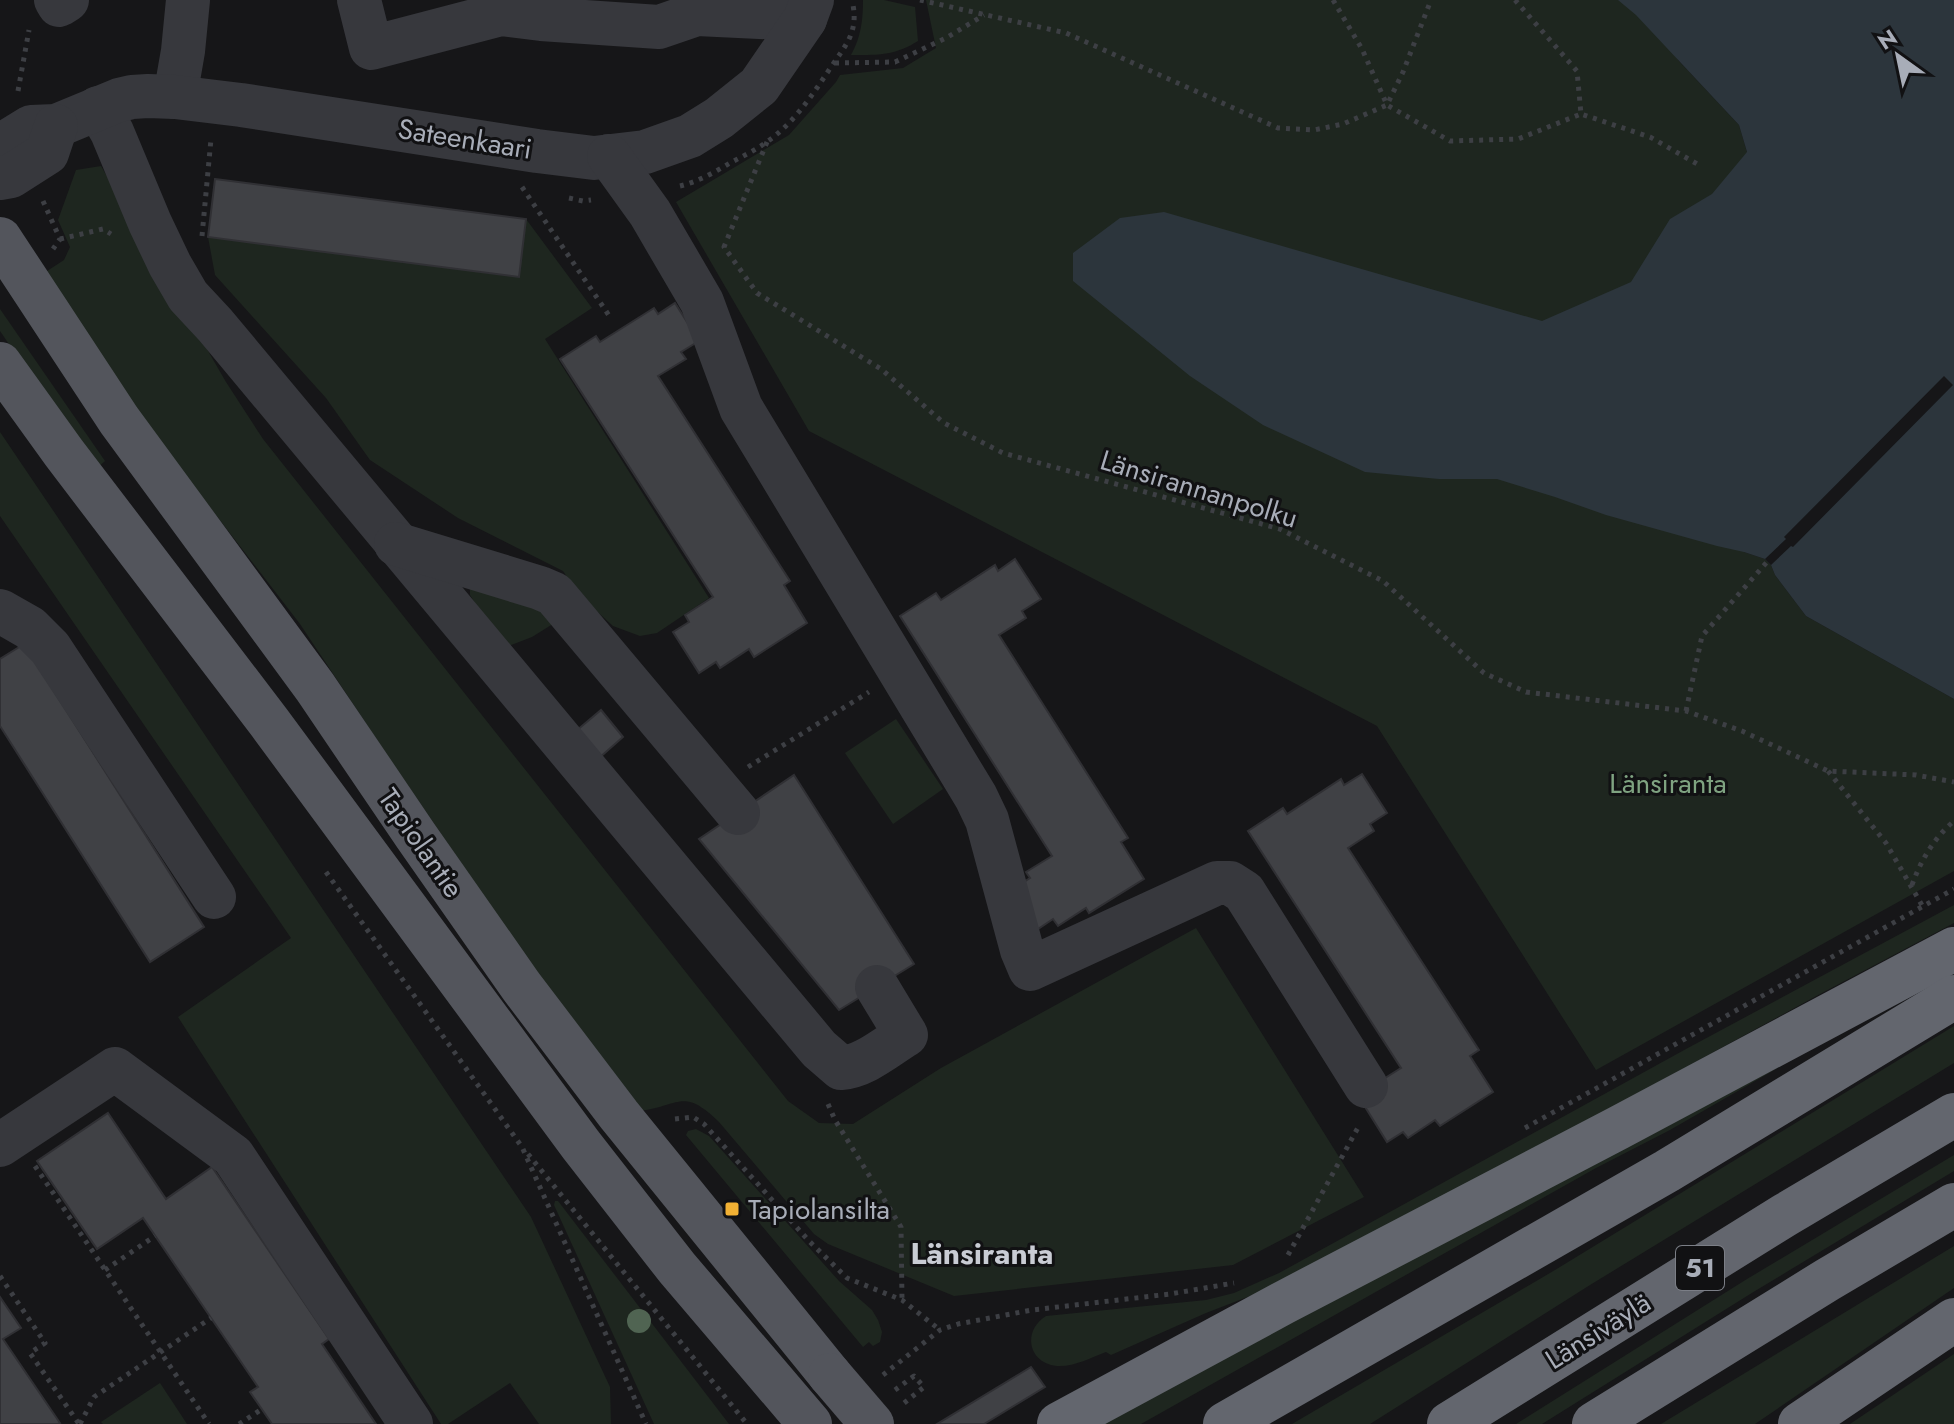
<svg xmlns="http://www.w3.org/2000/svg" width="1954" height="1424" viewBox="0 0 1954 1424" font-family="Jost,sans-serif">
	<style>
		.green { fill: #1e261f }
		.water { fill: #2c353c }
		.pier { fill: #161618 }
		.building { fill: #404145; stroke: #303034; stroke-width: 2 }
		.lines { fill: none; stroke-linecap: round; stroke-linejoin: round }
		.path { stroke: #3d3f44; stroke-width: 5; stroke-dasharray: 4 6; stroke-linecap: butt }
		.minor { stroke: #37383d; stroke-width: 44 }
		.major { stroke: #53555c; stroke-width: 44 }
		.highway { stroke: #63666e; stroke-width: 44 }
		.major-bridge { stroke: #53555c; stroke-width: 44 }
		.tree { fill: #506452 }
		.poi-dot { fill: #f2b134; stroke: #111113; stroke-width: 3 }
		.labels { text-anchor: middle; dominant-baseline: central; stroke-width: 6; stroke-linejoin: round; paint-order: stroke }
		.shield { fill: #111113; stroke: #7b7e86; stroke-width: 2 }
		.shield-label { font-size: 26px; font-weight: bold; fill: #a8adb8 }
		.street-label { font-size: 28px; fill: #a8adb8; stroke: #111113 }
		.park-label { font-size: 28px; fill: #7fa381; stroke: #111113 }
		.poi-label { font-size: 28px; fill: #a8adb8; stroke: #111113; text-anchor: start }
		.neighbourhood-label { font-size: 30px; font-weight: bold; fill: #c9ccd4; stroke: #111113 }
	</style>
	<rect width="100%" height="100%" fill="#161618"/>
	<!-- green -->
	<g class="green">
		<path d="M863 0H884L915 7 918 41C894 56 878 55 851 55 861 37 863 20 863 0Z"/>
		<path d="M926 0H1644L1678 60 1739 125 1747 152 1744 552 1765 559 1771 565 1775 575 1806 616 1954 699V871L1596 1070 1377 726 809 431 676 202 789 135 836 82 840 75 903 68 936 48Z"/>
		<path d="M101 166 226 382 263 439 788 1101 819 1123 853 1124 941 1068 1196 928 1364 1197 1233 1265 954 1296 828 1244 814 1234 719 1122C683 1087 680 1106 640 1111L524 955 383 749 300 624 145 423 44 273 64 260 70 247 58 220 76 170Z"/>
		<path d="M526 219 592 308 545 339 709 598 657 633 640 636 613 626 580 596 563 571 458 518 370 460 326 398 215 275 208 237 518 277Z"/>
		<path d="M0 309 105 461 97 468 41 391 0 331Z"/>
		<path d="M0 432 531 1217 610 1387 611 1424H539L510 1383 448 1424H441L178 1017 291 938 0 516Z"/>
		<path d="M496 583 556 622 532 637 506 647 500 643 470 595V588Z"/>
		<path d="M896 719 943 789 893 824 845 753Z"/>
		<path d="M1954 905V923L1820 994 1492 1173 1276 1286 1206 1313 1111 1355 1106 1352C1090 1358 1074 1367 1057 1366 1028 1363 1022 1331 1046 1316L1206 1300 1234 1293 1279 1273 1686 1049Z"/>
		<path d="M1954 1026V1063L1590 1285 1370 1424H1292L1555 1270Z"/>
		<path d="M1783 1065 1670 1130 1596 1168 1141 1424H1091Z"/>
		<path d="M696 1129 709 1136 839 1281 872 1310 878 1320 882 1332 880 1342 873 1346 869 1342 863 1347 686 1135 688 1131Z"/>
		<path d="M1954 1155V1171L1755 1291 1542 1424H1516L1747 1279Z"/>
		<path d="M555 1201H558L729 1424H654L554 1205Z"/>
		<path d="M1954 1246V1288L1755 1424H1661Z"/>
		<path d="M1954 1354V1424H1850Z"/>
		<path d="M160 1383 187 1424H103L101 1422Z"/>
	</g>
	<!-- water -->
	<path class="water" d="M1618 0H1954V699L1806 616 1775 575 1771 565 1765 559 1744 552 1717 546 1606 515 1555 497 1497 479H1439L1365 472 1263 425 1190 376 1073 281V253L1120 218 1164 212 1542 321 1631 282 1670 219 1712 194 1747 152 1739 125 1636 15Z"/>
	<!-- pier -->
	<path class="pier" d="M1944 376 1953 385 1793 547 1791 546 1771 565 1765 559 1786 539 1784 537Z"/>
	<!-- building -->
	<g class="building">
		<path d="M215 179 526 219 519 277 208 237Z"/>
		<path d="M675 303 699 341 681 352 686 359 658 376 790 581 784 585 807 623 754 657 749 649 720 668 716 662 699 673 673 632 689 622 685 615 713 597 560 359 596 336 600 342 654 308 658 314Z"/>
		<path d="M1015 559 1041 599 1022 611 1026 618 999 635 1128 838 1121 842 1144 879 1089 913 1086 908 1058 926 1053 919 1038 929 1013 889 1030 878 1026 872 1052 856 900 616 936 593 941 600 995 565 998 571Z"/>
		<path d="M24 644 204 927 150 962 0 726V659Z"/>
		<path d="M601 710 623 737 599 758 576 731Z"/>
		<path d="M1362 774 1387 813 1370 824 1374 831 1348 848 1479 1050 1470 1056 1493 1092 1440 1126 1435 1120 1408 1138 1403 1132 1387 1142 1362 1102 1374 1085 1401 1068 1248 831 1283 808 1287 814 1341 779 1344 785Z"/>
		<path d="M794 775 914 964 839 1010 699 839Z"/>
		<path d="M108 1113 166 1199 212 1167 329 1339 322 1344 376 1424H272L250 1392 258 1387 143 1218 97 1249 37 1161Z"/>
		<path d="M0 1297 21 1328 3 1339 60 1423 58 1424H0Z"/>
		<path d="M1031 1367 1045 1387 984 1424H937Z"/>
	</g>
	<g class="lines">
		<!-- path -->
		<g class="path">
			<path d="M920 0 1066 33 1278 128 1314 130 1343 124 1387 105 1403 72 1431 0"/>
			<path d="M1333 0 1362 49 1387 105 1450 141 1518 139 1581 114"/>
			<path d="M1515 0 1577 71 1581 114 1650 137 1699 165"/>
			<path d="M835 63 895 62 946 38 984 15"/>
			<path d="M18 91 29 30"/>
			<path d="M767 142 724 247 757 293 881 369 944 423 1003 453 1280 529 1383 581 1484 673 1526 692 1686 711 1742 731 1828 771 1916 775 1954 782"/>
			<path d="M680 186C697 182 715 172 730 163 743 156 756 150 768 141 795 122 813 94 831 67 846 45 858 32 853 5"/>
			<path d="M522 187 610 317"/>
			<path d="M569 198 583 201 591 200"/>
			<path d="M43 201 60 239 53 249"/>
			<path d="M202 236 211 139"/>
			<path d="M60 239 103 229 111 234"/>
			<path d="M1686 711 1702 636 1767 562"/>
			<path d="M748 767 869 692"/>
			<path d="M1828 771 1886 843 1923 907"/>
			<path d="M326 872 522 1147 646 1424"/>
			<path d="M1912 885C1921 860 1934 838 1954 821"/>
			<path d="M828 1104 835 1120 901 1227 902 1300"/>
			<path d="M675 1119 693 1117 704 1124 809 1241 847 1278 902 1300 940 1330"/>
			<path d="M1525 1128 1954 889"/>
			<path d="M528 1154 747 1424"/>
			<path d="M35 1166 209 1424"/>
			<path d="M1288 1255 1360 1124"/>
			<path d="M105 1270 155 1236"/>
			<path d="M0 1276 45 1343 30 1353 79 1424"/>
			<path d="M883 1375 940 1330 958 1324 1032 1310 1170 1294 1234 1283"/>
			<path d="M895 1390 914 1376 924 1387 903 1404"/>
			<path d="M80 1424 94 1397 211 1318"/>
			<path d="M239 1424 262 1409"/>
		</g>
		<!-- minor -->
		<g class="minor">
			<path d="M56 0 59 5 67 0"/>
			<path d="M359 0 371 48 501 14 541 19 659 27 697 14 805 19"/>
			<path d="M175 97 183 51 188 0"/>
			<path d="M98 108 112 132 150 223 170 265 188 296 215 325 819 1049 841 1068C865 1066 886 1047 906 1035L877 987"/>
			<path d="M0 146 31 127 56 126 119 100 132 97 148 96 175 97 241 105 537 151 594 158 645 152 690 136 719 118 759 86 805 19 812 0"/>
			<path d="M609 156 650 213 702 302 741 408 976 797 987 820 1022 950 1030 969 1217 883H1230L1244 892 1366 1086"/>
			<path d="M0 178 11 176 47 153 56 126"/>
			<path d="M396 544 540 588 554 594 738 813"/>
			<path d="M0 611 30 628 50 648 214 897"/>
			<path d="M0 1145 115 1069 233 1156 411 1424"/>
		</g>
		<!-- major -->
		<g class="major">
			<path d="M0 239 119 420 315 687 416 836 521 986 619 1115 830 1375"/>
			<path d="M0 364 64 453 269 722 581 1145 677 1268 810 1424"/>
		</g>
		<!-- highway -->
		<g class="highway">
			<path d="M1059 1424 1283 1303 1618 1128 1954 949"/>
			<path d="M1225 1424 1667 1171 1954 997"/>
			<path d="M1449 1424 1785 1215 1954 1115"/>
			<path d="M1594 1424 1827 1280 1954 1205"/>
			<path d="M1800 1424 1954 1320"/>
		</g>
		<!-- major-bridge -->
		<path class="major-bridge" d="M830 1375 872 1424"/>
	</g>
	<!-- trees -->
	<circle class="tree" cx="639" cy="1321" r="12"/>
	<!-- markers -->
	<rect class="poi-dot" x="724" y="1201" width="16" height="16" rx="4"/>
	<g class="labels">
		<!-- shield labels -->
		<rect class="shield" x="1676" y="1246" width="48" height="44" rx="6"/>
		<g class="shield-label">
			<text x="1700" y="1268">51</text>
		</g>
		<!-- street labels -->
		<g class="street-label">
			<text transform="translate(465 139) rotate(9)">Sateenkaari</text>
			<text transform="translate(1199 489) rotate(17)">Länsirannanpolku</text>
			<text transform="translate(421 843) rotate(55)">Tapiolantie</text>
			<text transform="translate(1598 1331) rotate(-32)">Länsiväylä</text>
		</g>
		<!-- park labels -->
		<g class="park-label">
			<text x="1668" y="783">Länsiranta</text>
		</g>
		<!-- poi labels -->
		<g class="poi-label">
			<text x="748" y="1209">Tapiolansilta</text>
		</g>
		<!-- neighbourhood labels -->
		<g class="neighbourhood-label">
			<text x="982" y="1253">Länsiranta</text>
		</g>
	</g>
	<!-- north arrow -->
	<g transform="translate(1898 56) rotate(327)" stroke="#111113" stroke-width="6" paint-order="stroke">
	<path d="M0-6L14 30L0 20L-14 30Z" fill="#a8adb8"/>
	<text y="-12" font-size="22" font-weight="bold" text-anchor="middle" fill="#a8adb8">N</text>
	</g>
</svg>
